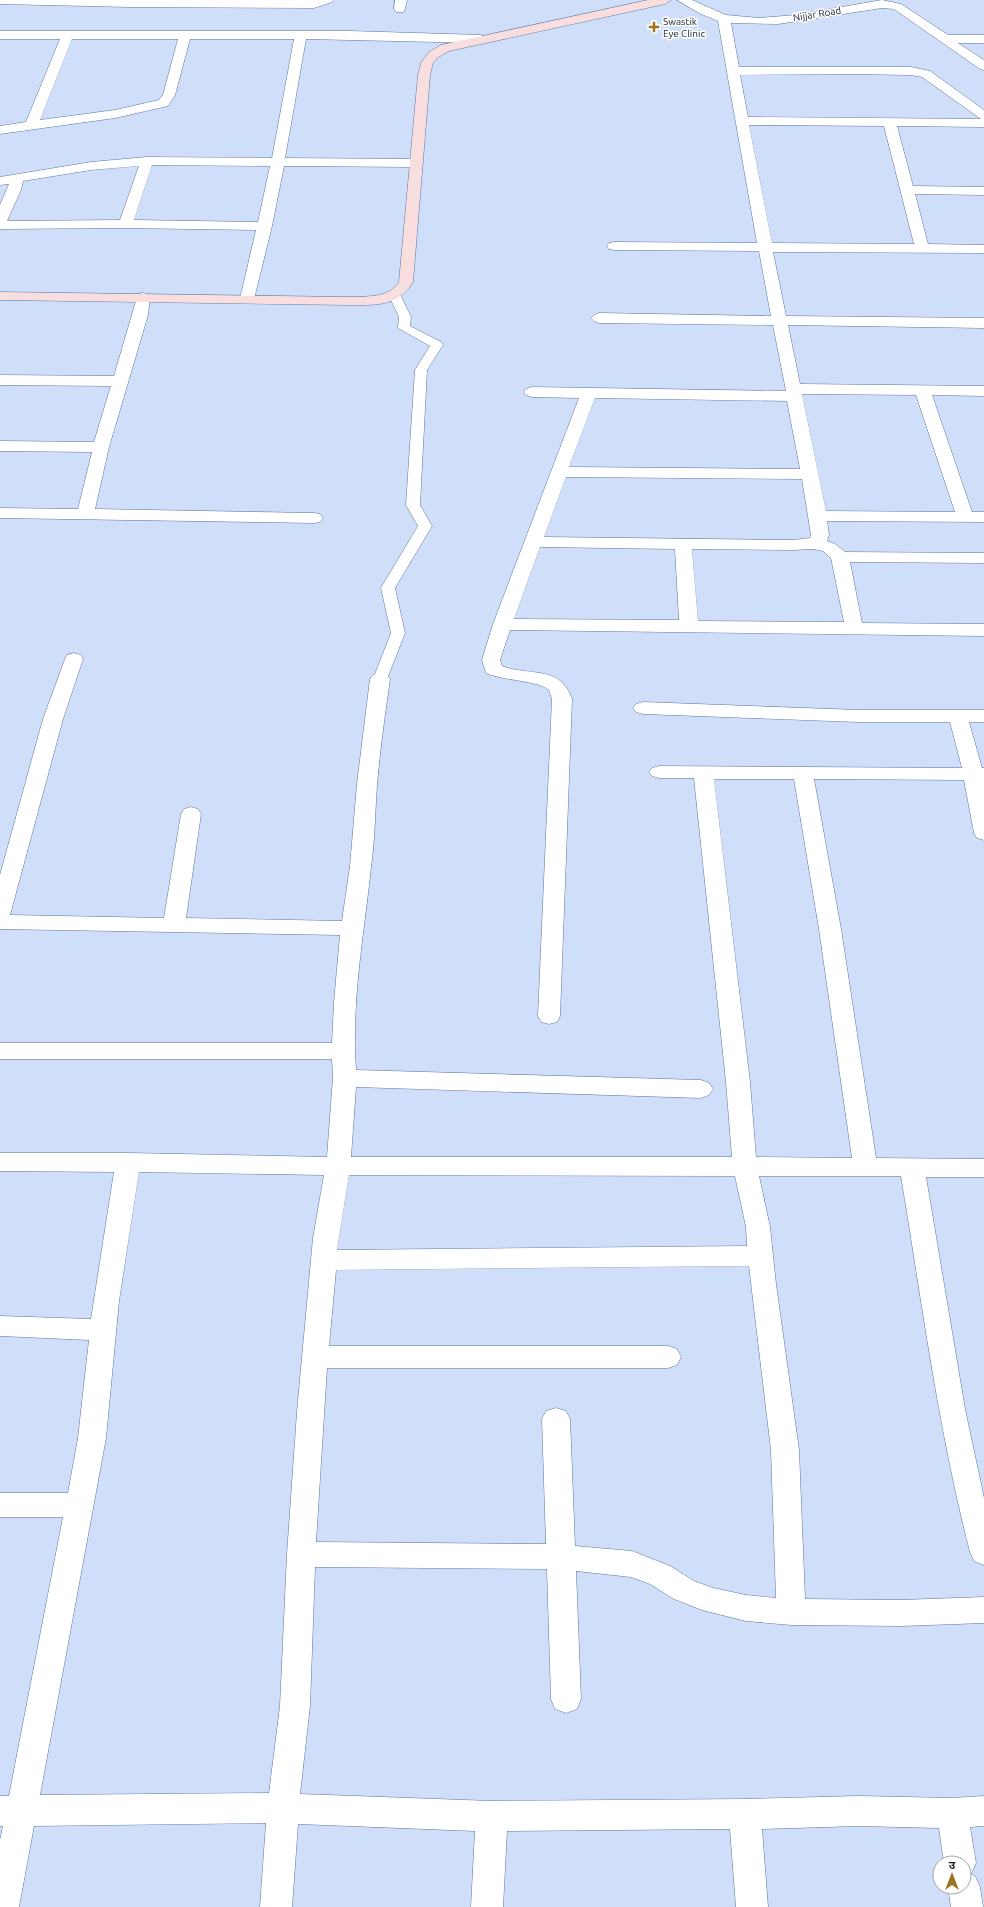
<svg xmlns="http://www.w3.org/2000/svg" width="984" height="1907" viewBox="0 0 984 1907" font-family="Ubuntu,'Noto Sans Devanagari',sans-serif">
	<style>
		.lines { fill: none; stroke-linecap: round; stroke-linejoin: round }
		.lane-casing { stroke: #5d759d; stroke-width: 1 }
		.street-casing { stroke: #5d759d; stroke-width: 1 }
		.secondary-casing { stroke: #5d759d; stroke-width: 1 }
		.lane { fill: #fff; fill-rule: evenodd }
		.street { fill: #fff; fill-rule: evenodd }
		.secondary { fill: #f8dede; fill-rule: evenodd }
		.poi-dot { fill: #9d7422; stroke: #fff; stroke-width: 1.5 }
		.labels { text-anchor: middle; dominant-baseline: central; stroke-width: 3; stroke-linejoin: round; paint-order: stroke }
		.far-street-label { font-size: 10px; fill: #141e2e; stroke: #fff }
		.far-poi-label { font-size: 10px; fill: #141e2e; stroke: #fff; text-anchor: start }
	</style>
	<rect width="100%" height="100%" fill="#cfdffa"/>
	<g class="lines">
		<!-- lane casing -->
		<g class="lane-casing">
			<path id="lane" d="M395 293 401 296 411 317 410 326 441 342 443 345 427 370 420 505 432 526 395 588 405 633 387 679 385 682H375L373 679 391 633 381 588 418 526 406 505 415 370 430 346 398 328 399 317 389 296Z"/>
		</g>
		<!-- street casing -->
		<g class="street-casing">
			<g id="street">
				<path d="M0 0H334L332 2 314 8 129 7 0 4Z"/>
				<path d="M395 0H407L404 12H396L394 9Z"/>
				<path d="M677 0H692L726 15 759 18 796 15 882 0 901 4 948 35H984V43H958L984 60V70L980 69 894 9 882 8 778 24 731 23 739 67H911L930 71 984 110V127L897 126 913 186 984 187V195L915 194 928 244 984 245V253L773 252 786 316 984 318V328L788 325 800 384 984 386V396L932 395 972 512H984V522L827 521 829 535 827 541 835 544 845 552 984 553V563L850 562 862 623 984 624V636L510 630 500 660 502 666C529 677 560 664 572 699L560 1016 557 1022 549 1024 541 1022 538 1016 552 699 549 690C537 680 504 681 486 673L482 660 493 624 579 398 532 397 526 395 524 392 526 389 532 387 786 391 773 325 599 323 594 321 591 318 594 315 599 313 771 316 759 251 614 250 609 249 607 246 609 243 614 242 757 243 718 21 699 13ZM849 74 911 75 922 77 981 119 748 117 740 75ZM749 125 884 126 914 244 772 243ZM802 394 916 395 955 512 826 511ZM595 398 787 401 800 469 569 467ZM566 477 802 479 811 535 810 538 793 540 544 537ZM540 547 675 549 679 620 514 619ZM692 549 793 550 813 549 823 551 831 558 844 622 698 621Z"/>
				<path d="M0 31H350L481 35 487 39 481 43 306 39 285 158 416 159 421 160 423 163 421 166 416 167 284 166 272 226 254 299 252 302H242L240 299 256 230 126 228 0 229V205L9 184 0 185V177L91 162 147 157 272 158 294 39H190L175 95 168 106 115 118 0 134V126L26 122 60 39H0ZM72 39H178L163 95 159 100 115 110 40 120ZM152 165 270 166 258 222 134 220ZM139 166 120 220 7 221 21 190 23 181 91 170Z"/>
				<path d="M143 293 148 294 150 297 148 315 109 447 95 509 314 513 320 514 323 518 320 522 314 523 0 518V508L78 509 92 452 0 451V441L94 442 111 386 0 385V375L114 376 138 294Z"/>
				<path d="M74 653 81 655 83 659 63 719 10 915 164 918 181 814 184 809 191 807 198 809 201 814 186 918 342 921 350 866 357 784 370 679 373 675 380 673 387 675 390 679C385 714 380 750 377 785 375 812 375 840 371 867 364 934 351 1002 356 1070L701 1080 709 1083 713 1089 709 1095 701 1098 356 1087 351 1157H732L726 1082 694 778H659L652 776 649 772 652 768 659 766 962 768 950 722H859L643 714 636 712 633 708 636 704 643 702 859 710H984V722H969L982 768H984V840L977 838 974 833 964 780 814 779 841 929 876 1158 984 1159V1177H926L965 1409 984 1498V1565L974 1561 970 1552C938 1428 922 1302 901 1176H759L770 1227 776 1284 799 1450 805 1599 901 1600 984 1597V1623L901 1626 791 1625 746 1621 702 1610 674 1599 650 1584 631 1577 576 1571 581 1699 577 1709 566 1713 555 1709 551 1699 547 1569 315 1567 310 1706 300 1794 492 1801 745 1799 859 1796 952 1798 984 1796V1826L970 1827 976 1863 971 1874 975 1876 980 1887 983 1907H951L948 1887H964V1863H944L939 1828 859 1826 762 1829 768 1907H736L730 1829 507 1831 503 1907H471L475 1831 298 1824 292 1907H260L266 1823 34 1826 19 1907H0V1840L3 1826H0V1796H9L63 1517H0V1493H68L78 1438 89 1340 0 1336V1316L91 1319 114 1172 0 1171V1153H128L327 1157 333 1078 332 1059H0V1043H332L334 1002 340 935 0 929V875L43 719 65 659 67 655ZM714 779H794L819 929 852 1158 756 1157 750 1082ZM139 1172 324 1175 313 1238 297 1412 287 1554 280 1706 269 1793 40 1795 106 1438 119 1301ZM349 1175 735 1176 746 1227 747 1246 337 1250ZM749 1266 771 1450 776 1598 746 1595 713 1588 694 1581 670 1566 632 1551 575 1546 570 1419 566 1411 556 1408 546 1411 542 1419 546 1544 316 1542 327 1368H668L677 1365 681 1357 677 1349 668 1346H329L336 1270Z"/>
			</g>
		</g>
		<!-- secondary casing -->
		<g class="secondary-casing">
			<path id="secondary" d="M648 0H671L665 4 449 51 437 58 433 63 430 75 413 282C398 307 375 305 349 305L0 300V292L349 297C366 296 388 299 399 282L418 75 421 63 429 52 441 45Z"/>
		</g>
		<!-- lane -->
		<use href="#lane" class="lane"/>
		<!-- street -->
		<use href="#street" class="street"/>
		<!-- secondary -->
		<use href="#secondary" class="secondary"/>
	</g>
	<!-- markers -->
	<path class="poi-dot" d="M652 21h4v4h4v4h-4v4h-4v-4h-4v-4h4z"/>
	<g class="labels">
		<!-- far-street labels -->
		<g class="far-street-label">
			<text transform="translate(817 14) rotate(-9)">Nijjar Road</text>
		</g>
		<!-- far-poi labels -->
		<g class="far-poi-label">
			<text x="663" y="21">Swastik<tspan x="663" dy="12">Eye Clinic</tspan></text>
		</g>
	</g>
	<!-- north arrow -->
	<g transform="translate(952 1875)"><circle r="19" fill="#ffffff" stroke="#a1a5ab"/>
	<path d="M0-3L7 15L0 10L-7 15Z" fill="#9d7422"/>
	<text y="-6" font-size="11" font-weight="bold" text-anchor="middle" fill="#141e2e">उ</text>
	</g>
</svg>
